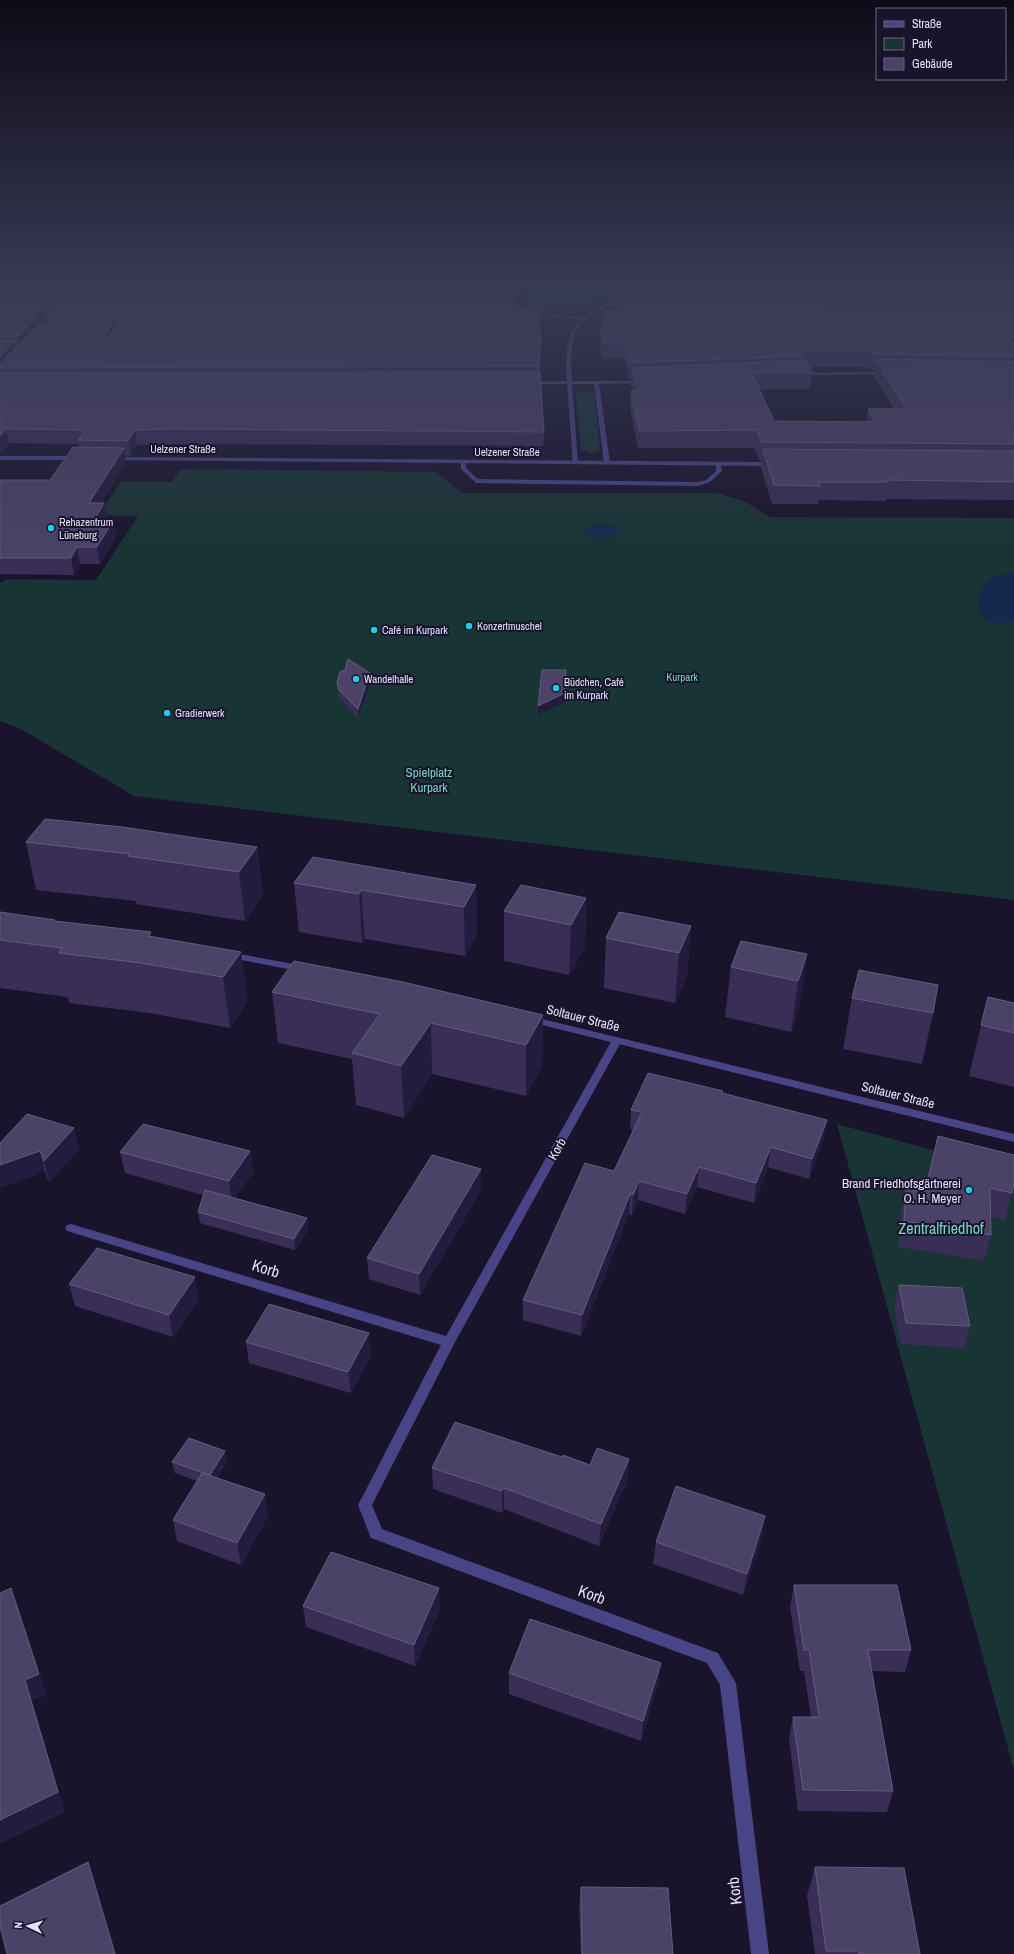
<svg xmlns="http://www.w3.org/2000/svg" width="1014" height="1954" viewBox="0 0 1014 1954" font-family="'Archivo Narrow',sans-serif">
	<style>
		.green { fill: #183434 }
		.water { fill: #15294e }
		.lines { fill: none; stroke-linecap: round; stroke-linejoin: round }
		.service { fill: #494485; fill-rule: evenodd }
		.minor { fill: #494485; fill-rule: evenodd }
		.tertiary { fill: #494485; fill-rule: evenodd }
		.wall { fill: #392f56; fill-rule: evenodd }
		.shaded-wall { fill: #241c3e }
		.building { fill: #4b4268; stroke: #645b7f }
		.poi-dot { fill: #21cce8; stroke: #19142b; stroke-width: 1.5 }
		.labels { text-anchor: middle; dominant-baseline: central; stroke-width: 4; stroke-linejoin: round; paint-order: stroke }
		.far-street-label { font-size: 11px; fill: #e5e1fc; stroke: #19142b }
		.far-poi-label { font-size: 11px; fill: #e5e1fc; stroke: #19142b; text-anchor: start }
		.far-park-label { font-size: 11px; fill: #73d6c1; stroke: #19142b }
		.park-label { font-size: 13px; fill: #73d6c1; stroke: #19142b }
		.street-label { font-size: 13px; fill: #e5e1fc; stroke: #19142b }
		.poi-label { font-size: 13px; fill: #e5e1fc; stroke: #19142b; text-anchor: end }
		.near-park-label { font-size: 16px; fill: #73d6c1; stroke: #19142b }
		.near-street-label { font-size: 16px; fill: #e5e1fc; stroke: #19142b }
	</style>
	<rect width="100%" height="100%" fill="#19142b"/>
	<!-- green -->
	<g class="green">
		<path d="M526 287H644L619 294 575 312 569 313 528 311Z"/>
		<path d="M590 391 594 392 600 450 591 453 581 450 576 394 580 392Z"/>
		<path d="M181 469 436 472 462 493H718L746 502 769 517 1014 518V900L134 796 21 729 0 721V583L7 579 96 580 138 516 98 515 122 481 172 482Z"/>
		<path d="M837 1124 1014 1172V1770Z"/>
	</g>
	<!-- water -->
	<g class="water">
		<path d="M604 524 614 526 618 530V532C609 539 593 539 584 532V530L588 526Z"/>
		<path d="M1014 572V622C1006 623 997 624 989 621 972 613 977 589 990 579 996 575 1007 573 1014 572Z"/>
	</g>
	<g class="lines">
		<!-- service -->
		<path class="service" d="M461 461H465L467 469 478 479 698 482 706 480 716 471V463H720L722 471 710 482 698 486 476 483 461 469Z"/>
		<!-- minor -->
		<g class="minor">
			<path d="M625 297 628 298C620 303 609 305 600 310 567 326 571 349 572 381H644L646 382 644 383 599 384 610 463 607 465 604 463 594 384H572L578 463 573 464 567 384H528L526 383 528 382 567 381C566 361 564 335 580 319L523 314 525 313 583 317 603 305Z"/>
			<path d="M888 372 890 374 798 375 796 374 798 373Z"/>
			<path d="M617 1037 622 1040 454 1344 372 1505 382 1529 718 1653 736 1683 769 1954H751L720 1685 707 1663 371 1538 358 1505 441 1345 67 1231 65 1228 67 1225 71 1224 446 1336 612 1040Z"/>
		</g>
		<!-- tertiary -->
		<g class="tertiary">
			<path d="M0 456H78L81 458 78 460H0Z"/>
			<path d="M112 457 774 462 777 464 774 466 110 460V458Z"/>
			<path d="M229 952 304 966 309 969 304 972 226 957 224 955 226 953Z"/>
			<path d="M530 1016 1014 1134V1142L526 1021 525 1019 526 1017Z"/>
		</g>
	</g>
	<!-- wall -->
	<g class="wall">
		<path d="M0 287 515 299V304L516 307 541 345V358H539L544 432 543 446 174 444 137 445 131 456 125 455 126 462 101 503H104L107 519 106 521H113L116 537 100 564H80L74 575 0 574V480H50L79 447 78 444 9 443 0 454Z"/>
		<path d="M610 287H1014V500L886 499V501L818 500V504H772L761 468 762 461 759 460 755 448H638L630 408 631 391H633L631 385 632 379 630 380 625 359H602L600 346 601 331 616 311 615 305V298L613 299ZM808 367H869L871 370 875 371 874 376 894 409H868L866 422 774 421 759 389H810L812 373Z"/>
		<path d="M345 670 370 673 371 682 358 718 340 698 338 692 337 683Z"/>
		<path d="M26 842 257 847 263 895 245 921 136 904V901L36 890Z"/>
		<path d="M294 883 476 885 477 934 465 956 365 939 362 943 299 932Z"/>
		<path d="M586 898 585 947 569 975 504 961V911Z"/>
		<path d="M0 912 55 920 56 921 151 932V936L241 952 247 1002 230 1028 150 1013 69 1003 68 997 0 988Z"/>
		<path d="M691 926 687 976 675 1003 604 988 606 938Z"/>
		<path d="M807 954 800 1004 791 1032 725 1017 731 967Z"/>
		<path d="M272 992 543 1015 542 1066 526 1096 432 1074 404 1118 356 1105 352 1059 278 1043Z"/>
		<path d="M988 997 1014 1003V1087L969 1076Z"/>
		<path d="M852 998 933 1013 922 1064 843 1049Z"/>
		<path d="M723 1093 827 1120 823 1140 809 1179 768 1167 754 1203 697 1187 685 1214 638 1200 632 1215 629 1214 581 1336 523 1320V1300L614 1171 633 1130 630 1129 631 1110Z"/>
		<path d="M938 1136 1012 1193 1005 1220 990 1216 991 1235 984 1261 899 1247 900 1215 906 1189 925 1192Z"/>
		<path d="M0 1143 79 1149 49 1182 45 1172Z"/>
		<path d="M250 1151 253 1172 235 1198 307 1218 308 1229 295 1250 200 1223 198 1212 203 1195 125 1173 120 1152Z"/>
		<path d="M481 1190 420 1295 369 1279 367 1258Z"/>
		<path d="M69 1284 199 1299 173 1337 75 1306Z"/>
		<path d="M899 1285 970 1326 964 1348 901 1344 894 1306Z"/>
		<path d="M246 1342 371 1354 351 1393 249 1363Z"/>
		<path d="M562 1457 590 1465 629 1459 627 1481 599 1546 504 1509 502 1513 433 1489 432 1468Z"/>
		<path d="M172 1462H227L217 1478 268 1516 241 1565 177 1541 173 1520 197 1481 175 1473Z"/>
		<path d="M762 1538 743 1595 653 1564 656 1542Z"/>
		<path d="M794 1585 911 1650 905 1672 871 1671 893 1791 887 1812 798 1811 789 1738 793 1717H811L804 1671H800L790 1607Z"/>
		<path d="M439 1588 440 1609 415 1666 306 1627 303 1606Z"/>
		<path d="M661 1663 658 1684 641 1741 509 1694V1673Z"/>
		<path d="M815 1867 920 1954H815L807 1896Z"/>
		<path d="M581 1887 673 1954H581L579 1907Z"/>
	</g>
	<!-- shaded-wall -->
	<g class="shaded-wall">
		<path d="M64 287H76L61 299 62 303 54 312 52 299Z"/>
		<path d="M614 287H633V294L615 290V298L613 299Z"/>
		<path d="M48 304 50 316 44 318 45 322 21 350 18 337Z"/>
		<path d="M112 324 114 337 106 349 104 336Z"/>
		<path d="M1014 337V350L1011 340Z"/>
		<path d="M14 341 16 354 0 368V357Z"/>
		<path d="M6 429 9 443 0 454V436Z"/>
		<path d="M135 430 137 445 131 456 128 441Z"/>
		<path d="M124 448 126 462 91 519 89 503Z"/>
		<path d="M104 503 107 519 97 537 94 521Z"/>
		<path d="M113 521 116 537 100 564 97 547Z"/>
		<path d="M77 547 80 564 74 575 71 558Z"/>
		<path d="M370 673 371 682 358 718V709Z"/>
		<path d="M565 693V702L538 715V706Z"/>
		<path d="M257 847 263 895 245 921 239 872Z"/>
		<path d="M476 885 477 934 465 956 464 907Z"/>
		<path d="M361 890 365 939 362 943 359 894Z"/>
		<path d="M586 898 585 947 569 975 571 925Z"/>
		<path d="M691 926 687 976 675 1003 679 953Z"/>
		<path d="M241 952 247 1002 230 1028 223 977Z"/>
		<path d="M807 954 800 1004 791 1032 798 981Z"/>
		<path d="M543 1015 542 1066 526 1096V1045Z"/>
		<path d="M431 1023 432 1074 404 1118 401 1066Z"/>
		<path d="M827 1120 823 1140 809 1179 812 1159Z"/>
		<path d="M74 1128 79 1149 49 1182 44 1161Z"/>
		<path d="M771 1147 768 1167 754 1203 756 1183Z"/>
		<path d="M40 1151 45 1172 0 1188V1165Z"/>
		<path d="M250 1151 253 1172 232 1202 229 1181Z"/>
		<path d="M699 1167 697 1187 685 1214 687 1194Z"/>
		<path d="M481 1169V1190L420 1295 419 1274Z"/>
		<path d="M639 1181 638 1200 632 1215 633 1195Z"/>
		<path d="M630 1194 629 1214 581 1336 582 1315Z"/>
		<path d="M307 1218 308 1229 295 1250 294 1239Z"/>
		<path d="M195 1277 199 1299 173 1337 169 1315Z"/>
		<path d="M369 1333 371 1354 351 1393 348 1372Z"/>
		<path d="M225 1451 227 1462 211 1487 209 1476Z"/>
		<path d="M629 1459 627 1481 599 1546 601 1524Z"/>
		<path d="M504 1488V1509L502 1513V1491Z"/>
		<path d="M265 1494 268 1516 241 1565 237 1543Z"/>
		<path d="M765 1516 762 1538 743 1595 747 1574Z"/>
		<path d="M11 1588 47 1695 32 1701 65 1812 0 1844V1820L25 1680Z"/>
		<path d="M439 1588 440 1609 415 1666 414 1645Z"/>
		<path d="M661 1663 658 1684 641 1741 643 1721Z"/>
		<path d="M88 1862 95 1882 116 1954H115Z"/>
	</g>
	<!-- building -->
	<g class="building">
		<path d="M0 287H64L52 299 0 300Z"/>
		<path d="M72 287H514L515 299H61Z"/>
		<path d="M651 287H984L998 302 787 300 723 296Z"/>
		<path d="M992 287H1014V303L1006 302Z"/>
		<path d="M620 288 688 298 756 304 854 307H1003L1014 316V337L1011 340 1014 343V357L873 354 871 351H799L802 356 631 363 625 344H603L601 331 606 310 620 311 615 290Z"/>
		<path d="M505 303 516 304V307H538L541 345H538L540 366 0 368V364L39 323H107L112 324 104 336 107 339 121 322 107 318H44L57 304Z"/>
		<path d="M0 304H48L18 337H0Z"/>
		<path d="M0 341H14L0 357Z"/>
		<path d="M876 359 1014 362V444L761 442 757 430 639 431 631 391H638L632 368 805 360 812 373H752L774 421 875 422 868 409H906Z"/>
		<path d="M540 372 544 432 172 429 135 430 128 441 78 440 85 430 6 429 0 436V373Z"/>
		<path d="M73 447 124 448 89 503H104L94 521H113L97 547H77L71 558H0V480H50Z"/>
		<path d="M763 449 1014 451V482L887 480 888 482H819L820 486 774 485Z"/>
		<path d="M348 659 370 673 358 709 339 690 337 683 340 672 345 670Z"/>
		<path d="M542 670H566L565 693 538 706Z"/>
		<path d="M45 819 122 827 257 847 239 872 128 856 130 854 26 842Z"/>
		<path d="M313 857 476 885 464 907 361 890 359 894 294 883Z"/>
		<path d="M521 885 586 898 571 925 504 911Z"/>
		<path d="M0 912 55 920 54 921 151 932 148 936 241 952 223 977 141 963 59 953 62 948 0 940Z"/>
		<path d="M619 912 691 926 679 953 606 938Z"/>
		<path d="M741 941 807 954 798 981 731 967Z"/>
		<path d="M294 961 403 982 543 1015 526 1045 431 1023 401 1066 352 1053 380 1014 272 992Z"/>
		<path d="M859 970 938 985 933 1013 852 998Z"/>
		<path d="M988 997 1014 1003V1033L981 1025Z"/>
		<path d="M648 1073 723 1091 722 1093 827 1120 812 1159 771 1147 756 1183 699 1167 687 1194 639 1181 633 1195 630 1194 582 1315 523 1300 585 1163 614 1171 642 1112 631 1110Z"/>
		<path d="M27 1114 74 1128 44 1161 40 1151 0 1165V1143Z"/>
		<path d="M143 1124 250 1151 229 1181 120 1152Z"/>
		<path d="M938 1136 1014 1155V1183L1012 1193 990 1188 991 1235 904 1221 906 1189 925 1192Z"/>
		<path d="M432 1155 481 1169 419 1274 367 1258Z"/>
		<path d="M205 1190 307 1218 294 1239 198 1212Z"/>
		<path d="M97 1248 195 1277 169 1315 69 1284Z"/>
		<path d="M899 1285 962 1288 970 1326 906 1323Z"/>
		<path d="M269 1304 369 1333 348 1372 246 1342Z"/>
		<path d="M455 1422 562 1457 563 1455 590 1465 597 1448 629 1459 601 1524 504 1488 502 1491 432 1468Z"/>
		<path d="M189 1438 225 1451 210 1475 172 1462Z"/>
		<path d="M202 1473 265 1494 237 1543 173 1520Z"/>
		<path d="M676 1486 765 1516 747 1574 656 1542Z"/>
		<path d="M331 1552 439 1588 414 1645 303 1606Z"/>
		<path d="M794 1585H897L911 1650H868L893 1791 803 1790 793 1717H819L809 1650H804Z"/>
		<path d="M11 1588 39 1674 25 1680 58 1792 0 1820V1593Z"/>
		<path d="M530 1619 661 1663 643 1721 509 1673Z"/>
		<path d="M88 1862 115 1954H7L0 1926V1906Z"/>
		<path d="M815 1867 904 1868 920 1954H859L858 1951H826Z"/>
		<path d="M581 1887 668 1888 673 1954H582Z"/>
	</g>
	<!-- sky -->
	<linearGradient id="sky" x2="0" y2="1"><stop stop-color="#0e0b18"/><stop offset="0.51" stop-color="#383a55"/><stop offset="1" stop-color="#383a55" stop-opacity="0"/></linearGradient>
	<rect width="1014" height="561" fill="url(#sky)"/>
	<!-- markers -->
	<g class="poi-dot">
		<circle cx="51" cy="528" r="4"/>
		<circle cx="469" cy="626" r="4"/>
		<circle cx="374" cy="630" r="4"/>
		<circle cx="356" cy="679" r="4"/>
		<circle cx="556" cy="688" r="4"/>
		<circle cx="167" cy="713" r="4"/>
		<circle cx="969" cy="1190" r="4"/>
	</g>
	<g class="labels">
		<!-- far-street labels -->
		<g class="far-street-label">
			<text x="183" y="449">Uelzener Straße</text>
			<text x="507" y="452">Uelzener Straße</text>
		</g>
		<!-- far-poi labels -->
		<g class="far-poi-label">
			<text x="59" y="522">Rehazentrum<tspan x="59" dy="13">Lüneburg</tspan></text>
			<text x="477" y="626">Konzertmuschel</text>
			<text x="382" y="630">Café im Kurpark</text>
			<text x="364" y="679">Wandelhalle</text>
			<text x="564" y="682">Büdchen, Café<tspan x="564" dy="13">im Kurpark</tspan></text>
			<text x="175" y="713">Gradierwerk</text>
		</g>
		<!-- far-park labels -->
		<g class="far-park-label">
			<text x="682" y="677">Kurpark</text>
		</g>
		<!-- park labels -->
		<g class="park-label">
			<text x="429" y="772">Spielplatz<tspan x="429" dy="15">Kurpark</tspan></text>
		</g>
		<!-- street labels -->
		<g class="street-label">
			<text transform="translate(583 1018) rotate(14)">Soltauer Straße</text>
			<text transform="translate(898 1095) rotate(14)">Soltauer Straße</text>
			<text transform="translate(557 1149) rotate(-61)">Korb</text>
		</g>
		<!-- poi labels -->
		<g class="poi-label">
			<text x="961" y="1183">Brand Friedhofsgärtnerei<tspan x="961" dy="15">O. H. Meyer</tspan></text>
		</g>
		<!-- near-park labels -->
		<g class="near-park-label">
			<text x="941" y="1228">Zentralfriedhof</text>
		</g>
		<!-- near-street labels -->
		<g class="near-street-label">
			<text transform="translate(266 1268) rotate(17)">Korb</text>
			<text transform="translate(592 1594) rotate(20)">Korb</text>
			<text transform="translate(734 1891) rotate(-97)">Korb</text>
		</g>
	</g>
	<!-- legend -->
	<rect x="876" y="8" width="130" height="72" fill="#19142b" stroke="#6b667f"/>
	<rect x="884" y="21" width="20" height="6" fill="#494485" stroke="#6b667f"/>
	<text x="912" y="28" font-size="12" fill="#e5e1fc">Straße</text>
	<rect x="884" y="38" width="20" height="12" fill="#183434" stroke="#6b667f"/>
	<text x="912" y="48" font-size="12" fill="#e5e1fc">Park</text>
	<rect x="884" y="58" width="20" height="12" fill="#4b4268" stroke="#6b667f"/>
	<text x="912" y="68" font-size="12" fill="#e5e1fc">Gebäude</text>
	<!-- north arrow -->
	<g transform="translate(28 1926) rotate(275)" stroke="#19142b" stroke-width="3" paint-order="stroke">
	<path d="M0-3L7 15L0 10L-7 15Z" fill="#e5e1fc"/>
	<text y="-6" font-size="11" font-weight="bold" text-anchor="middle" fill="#e5e1fc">N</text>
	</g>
</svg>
